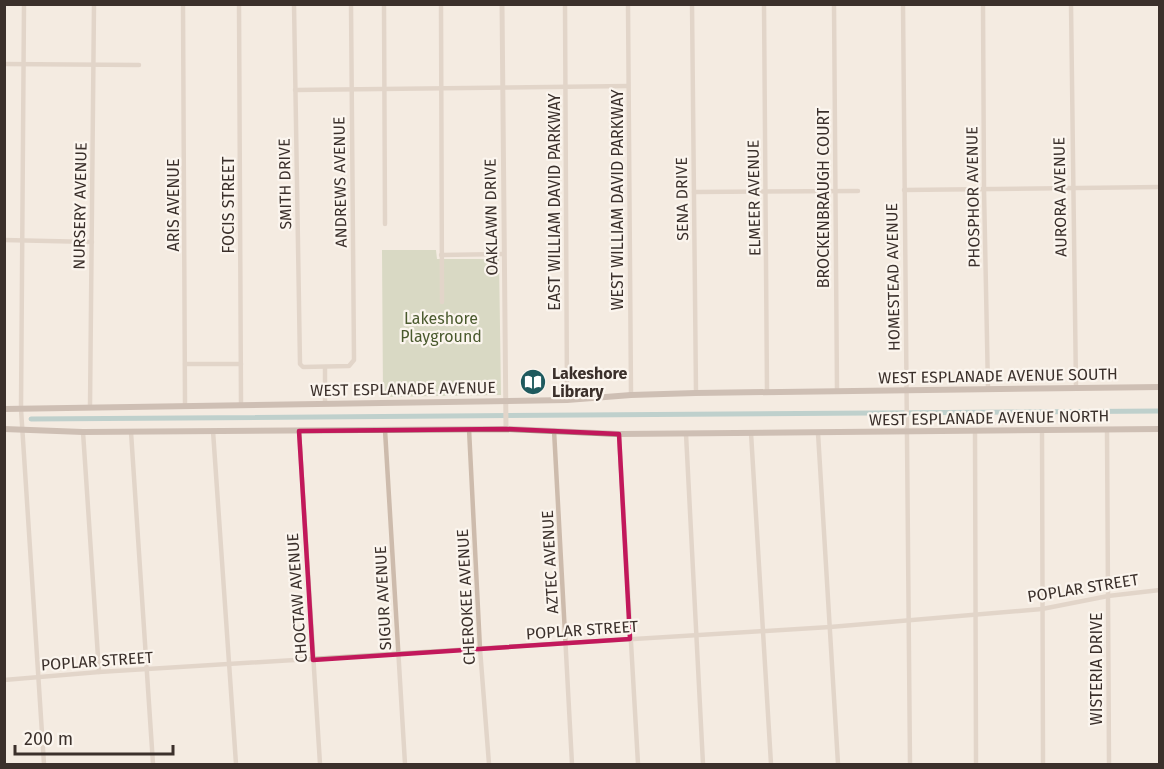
<svg xmlns="http://www.w3.org/2000/svg" width="1164" height="769" viewBox="0 0 1164 769" font-family="'Fira Sans',sans-serif">
	<style>
		.green { fill: #b8c4a0 }
		.lines { fill: none; stroke-linecap: round; stroke-linejoin: round }
		.canal { stroke: #7fb0b2; stroke-width: 5 }
		.minor { stroke: #cdbbac; stroke-width: 4.5 }
		.tertiary { stroke: #cdbbac; stroke-width: 5 }
		.secondary { stroke: #a18a7d; stroke-width: 6 }
		.marked { fill: none; stroke: #c2185b; stroke-width: 4.5; stroke-linejoin: round }
		.labels { text-anchor: middle; dominant-baseline: central; stroke-width: 4.5; stroke-linejoin: round; paint-order: stroke }
		.street-label { font-size: 16px; fill: #3b302b; stroke: #fbf5ee }
		.park-label { font-size: 16px; fill: #4a5a2e; stroke: #fbf5ee }
		.poi-label { font-size: 16px; font-weight: bold; fill: #3b302b; stroke: #fbf5ee; text-anchor: start }
	</style>
	<rect width="100%" height="100%" fill="#f4ebe1"/>
	<!-- green -->
	<path class="green" d="M382 250H436L437 259H499L501 395 383 397Z"/>
	<g class="lines">
		<!-- canal -->
		<path class="canal" d="M31 419 1160 411"/>
		<!-- minor -->
		<g class="minor">
			<path d="M24 4 21 409 44 764"/>
			<path d="M183 4 185 405"/>
			<path d="M239 4 241 405"/>
			<path d="M294 4 300 364 303 367 349 366 354 360 351 4"/>
			<path d="M384 4 385 224"/>
			<path d="M441 4 442 302"/>
			<path d="M565 4 567 400"/>
			<path d="M628 4 631 395"/>
			<path d="M692 4 696 393"/>
			<path d="M764 4 767 392"/>
			<path d="M834 4 837 391"/>
			<path d="M903 4 910 764"/>
			<path d="M983 4 984 189 988 389"/>
			<path d="M1071 4 1076 388"/>
			<path d="M4 64 139 65"/>
			<path d="M295 90 628 86"/>
			<path d="M904 190 1160 187"/>
			<path d="M694 192 858 191"/>
			<path d="M4 240 92 242"/>
			<path d="M441 255 504 254"/>
			<path d="M185 364H241"/>
			<path d="M325 404V367"/>
			<path d="M90 407 94 4"/>
			<path d="M469 429 480 649 489 764"/>
			<path d="M385 430 405 764"/>
			<path d="M554 430 572 764"/>
			<path d="M1107 430 1109 764"/>
			<path d="M213 431 236 764"/>
			<path d="M299 431 320 764"/>
			<path d="M975 431 976 764"/>
			<path d="M1042 431 1043 764"/>
			<path d="M83 432 99 672"/>
			<path d="M131 432 153 764"/>
			<path d="M751 433 771 764"/>
			<path d="M818 433 838 764"/>
			<path d="M619 434 638 764"/>
			<path d="M686 434 703 764"/>
			<path d="M4 680 99 672 830 627 1042 609 1108 596 1160 590"/>
		</g>
		<!-- tertiary -->
		<path class="tertiary" d="M502 4 506 429"/>
		<!-- secondary -->
		<g class="secondary">
			<path d="M4 409 567 400 631 395 696 393 1160 387"/>
			<path d="M4 429 83 432 506 429 619 434 1160 429"/>
		</g>
	</g>
	<!-- marked area -->
	<path d="M0 0H1164V769H0ZM506 429 619 434 630 639 313 660 299 431Z" fill="#f4ebe1" fill-opacity=".55" fill-rule="evenodd"/>
	<path class="marked" d="M506 429 619 434 630 639 313 660 299 431Z"/>
	<!-- icons -->
	<defs>
		<g id="library-disc" transform="scale(1.35)"><circle r="9.5" fill="#1f5a5e" stroke="#fbf5ee"/><path d="M-6-4Q-3-5.5-.7-3.5V5Q-3 3-6 4ZM6-4Q3-5.5 .7-3.5V5Q3 3 6 4Z" fill="#fff"/></g>
	</defs>
	<g fill-rule="evenodd">
		<use href="#library-disc" x="533" y="382"/>
	</g>
	<g class="labels">
		<!-- street labels -->
		<g class="street-label">
			<text transform="translate(340 182) rotate(-91)">ANDREWS AVENUE</text>
			<text transform="translate(285 184) rotate(-91)">SMITH DRIVE</text>
			<text transform="translate(973 197) rotate(-91)">PHOSPHOR AVENUE</text>
			<text transform="translate(1060 197) rotate(-91)">AURORA AVENUE</text>
			<text transform="translate(754 198) rotate(-91)">ELMEER AVENUE</text>
			<text transform="translate(823 198) rotate(-90)">BROCKENBRAUGH COURT</text>
			<text transform="translate(682 199) rotate(-91)">SENA DRIVE</text>
			<text transform="translate(617 200) rotate(-90)">WEST WILLIAM DAVID PARKWAY</text>
			<text transform="translate(554 202) rotate(-90)">EAST WILLIAM DAVID PARKWAY</text>
			<text transform="translate(173 205) rotate(-90)">ARIS AVENUE</text>
			<text transform="translate(228 205) rotate(-90)">FOCIS STREET</text>
			<text transform="translate(80 206) rotate(-89)">NURSERY AVENUE</text>
			<text transform="translate(491 217) rotate(-91)">OAKLAWN DRIVE</text>
			<text transform="translate(893 277) rotate(-91)">HOMESTEAD AVENUE</text>
			<text transform="translate(998 376) rotate(-1)">WEST ESPLANADE AVENUE SOUTH</text>
			<text transform="translate(403 389) rotate(-1)">WEST ESPLANADE AVENUE</text>
			<text transform="translate(989 418) rotate(-1)">WEST ESPLANADE AVENUE NORTH</text>
			<text transform="translate(550 562) rotate(-93)">AZTEC AVENUE</text>
			<text transform="translate(1083 588) rotate(-9)">POPLAR STREET</text>
			<text transform="translate(466 597) rotate(-93)">CHEROKEE AVENUE</text>
			<text transform="translate(297 598) rotate(-94)">CHOCTAW AVENUE</text>
			<text transform="translate(383 598) rotate(-93)">SIGUR AVENUE</text>
			<text transform="translate(582 630) rotate(-4)">POPLAR STREET</text>
			<text transform="translate(97 661) rotate(-4)">POPLAR STREET</text>
			<text transform="translate(1096 669) rotate(-90)">WISTERIA DRIVE</text>
		</g>
		<!-- park labels -->
		<g class="park-label">
			<text x="441" y="318">Lakeshore<tspan x="441" dy="18">Playground</tspan></text>
		</g>
		<!-- poi labels -->
		<g class="poi-label">
			<text x="552" y="373">Lakeshore<tspan x="552" dy="18">Library</tspan></text>
		</g>
	</g>
	<!-- border -->
	<rect width="1164" height="769" fill="none" stroke="#3b302b" stroke-width="12"/>
	<!-- scale -->
	<path d="M15 745v9h158v-9" fill="none" stroke="#3b302b" stroke-width="3"/>
	<text x="24" y="745" font-size="18" fill="#3b302b" stroke="#fbf5ee" stroke-width="4.5" paint-order="stroke">200 m</text>
</svg>
